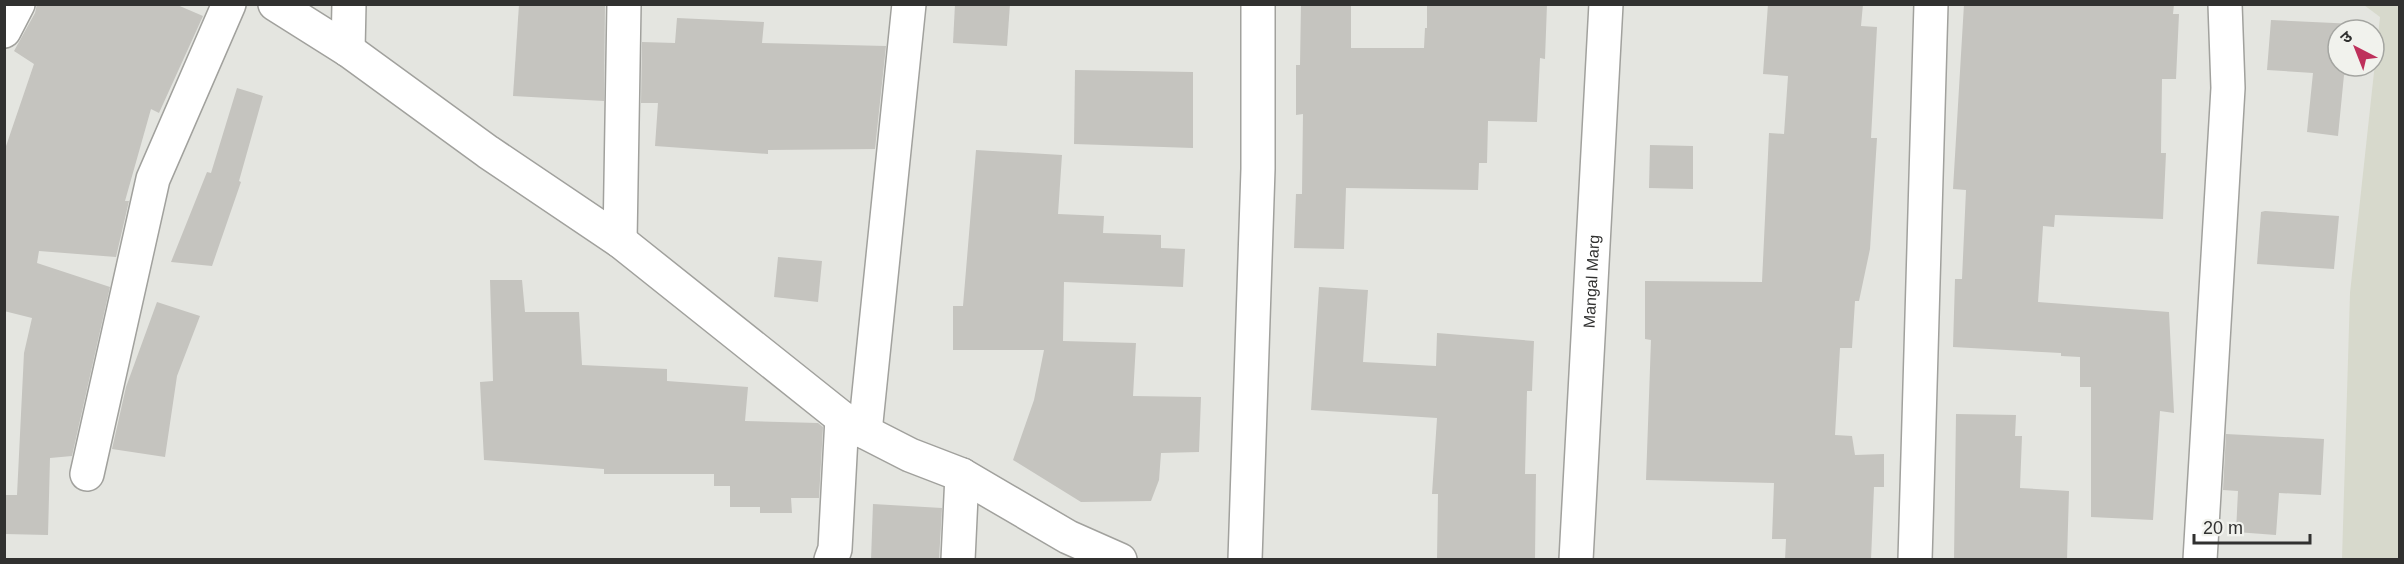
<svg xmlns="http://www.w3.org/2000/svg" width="2404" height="564" viewBox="0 0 2404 564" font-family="Helvetica,'Noto Sans Devanagari',sans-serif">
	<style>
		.built { fill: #d7d9cc }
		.building { fill: #c5c4bf }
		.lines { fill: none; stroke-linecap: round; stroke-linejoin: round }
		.street-casing { stroke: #a1a19d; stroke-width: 36 }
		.street { stroke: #fff; stroke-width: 33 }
		.labels { text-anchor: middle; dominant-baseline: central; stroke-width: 4.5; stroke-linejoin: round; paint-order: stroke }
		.street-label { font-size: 16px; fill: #313130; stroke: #f1f2ed }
	</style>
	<rect width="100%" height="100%" fill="#e4e5e0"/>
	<!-- built -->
	<path class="built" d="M2364 5H2399V559H2342L2350 293 2380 17Z"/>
	<!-- building -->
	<g class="building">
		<path d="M37 4H175L203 16 159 113 151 109 125 201H129L116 257 39 251 37 263 110 287 72 456 50 458 48 535 5 534V495H17L24 353 32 318 4 311V152L34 64 14 51 35 13Z"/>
		<path d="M519 4H605L604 101 513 96Z"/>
		<path d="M955 4H1010L1007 46 953 43Z"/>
		<path d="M1301 4H1351V48H1424L1425 28H1427V4H1547L1545 59 1540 58 1537 122 1488 121 1487 163H1479L1478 190 1346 188 1344 249 1294 248 1296 194H1302L1303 114 1296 115V65H1300Z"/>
		<path d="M1768 4H1863L1861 26 1877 27 1871 138H1877L1870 249 1859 301H1855L1852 348H1840L1835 435 1852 436 1855 455 1884 454V487H1874L1871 560H1785L1786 539H1772L1774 483 1646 480 1651 340 1645 339V281L1762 282 1769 133 1784 134 1788 76 1763 74Z"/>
		<path d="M1964 4H2174L2173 14H2179L2176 79H2162L2161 153H2166L2163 219 2055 215 2054 227 2043 226 2038 302 2169 312 2174 413 2160 411 2153 520 2091 517V387H2080V357L2061 356V353L1953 347 1955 279H1962L1966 190 1953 189Z"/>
		<path d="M677 18 764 22 762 43 886 46 875 149 768 150V154L655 146 658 103H641L642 42 675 43Z"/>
		<path d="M2271 20 2355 24V30H2338V66H2356V76L2344 75 2338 136 2307 132 2313 73 2267 70Z"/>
		<path d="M1075 70 1193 72V148L1074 144Z"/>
		<path d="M237 88 263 96 239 181 241 182 212 266 171 262 207 172 211 173Z"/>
		<path d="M1650 145 1693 146V189L1649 188Z"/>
		<path d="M976 150 1062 155 1058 214 1104 216 1103 233 1161 235V248L1185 249 1183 287 1064 282 1063 341 1136 343 1133 396 1201 397 1199 452 1161 453 1159 480 1151 501 1081 502 1013 460 1034 400 1044 350H953V306H963Z"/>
		<path d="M2265 211 2339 216 2334 269 2257 264 2261 212Z"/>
		<path d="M778 257 822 261 818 302 774 297Z"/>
		<path d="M490 280H522L525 312H579L582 365 667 369V381L748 387 745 421 818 423 823 427 819 498H791L792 513H760V507H730V486H714V474H604V469L484 460 480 382 493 381Z"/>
		<path d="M1319 287 1368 290 1363 362 1436 366 1437 333 1534 341 1532 391H1527L1525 474H1536L1535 560H1437L1438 494H1432L1437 418 1311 410Z"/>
		<path d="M157 302 200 316 177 376 165 457 112 449 126 387Z"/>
		<path d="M1956 414 2016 415 2015 436H2022L2020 488 2069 491 2067 560H1954Z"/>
		<path d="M2226 434 2324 439 2321 495 2279 493 2276 535 2236 532 2238 491 2223 490Z"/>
		<path d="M873 504 942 508 939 560H871Z"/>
	</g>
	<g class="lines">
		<!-- street casing -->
		<g class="street-casing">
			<g id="street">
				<path d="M275 4 348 50 488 152 620 241 842 418 865 432 910 455 962 475 1068 537 1120 560"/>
				<path d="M4 31 18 4"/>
				<path d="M348 50 349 4"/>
				<path d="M620 241 624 4"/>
				<path d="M865 432 909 4"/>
				<path d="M87 474 153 179 229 4"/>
				<path d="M831 560 835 549 842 418"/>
				<path d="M958 560 962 475"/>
				<path d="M1245 560 1258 169V4"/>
				<path id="s1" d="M1576 560 1606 4"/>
				<path d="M1915 560 1931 4"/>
				<path d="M2200 560 2228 88 2225 4"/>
			</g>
		</g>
		<!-- street -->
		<use href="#street" class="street"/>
	</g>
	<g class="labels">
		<!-- street labels -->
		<g class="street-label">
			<text stroke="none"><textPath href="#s1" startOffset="279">Mangal Marg</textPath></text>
		</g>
	</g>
	<!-- border -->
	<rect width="2404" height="564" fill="none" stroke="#313130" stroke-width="12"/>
	<!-- north arrow -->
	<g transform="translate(2356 48) rotate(318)"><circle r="28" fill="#f1f2ed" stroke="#a4a5a1" stroke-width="1.5"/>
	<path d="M0-4.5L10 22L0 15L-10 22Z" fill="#be305b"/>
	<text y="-9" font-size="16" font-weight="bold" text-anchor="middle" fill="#313130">उ</text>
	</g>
	<!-- scale -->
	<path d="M2194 534v9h116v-9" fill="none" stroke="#313130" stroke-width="3"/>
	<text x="2203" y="534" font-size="18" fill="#313130" stroke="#f1f2ed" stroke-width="4.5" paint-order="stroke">20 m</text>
</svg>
